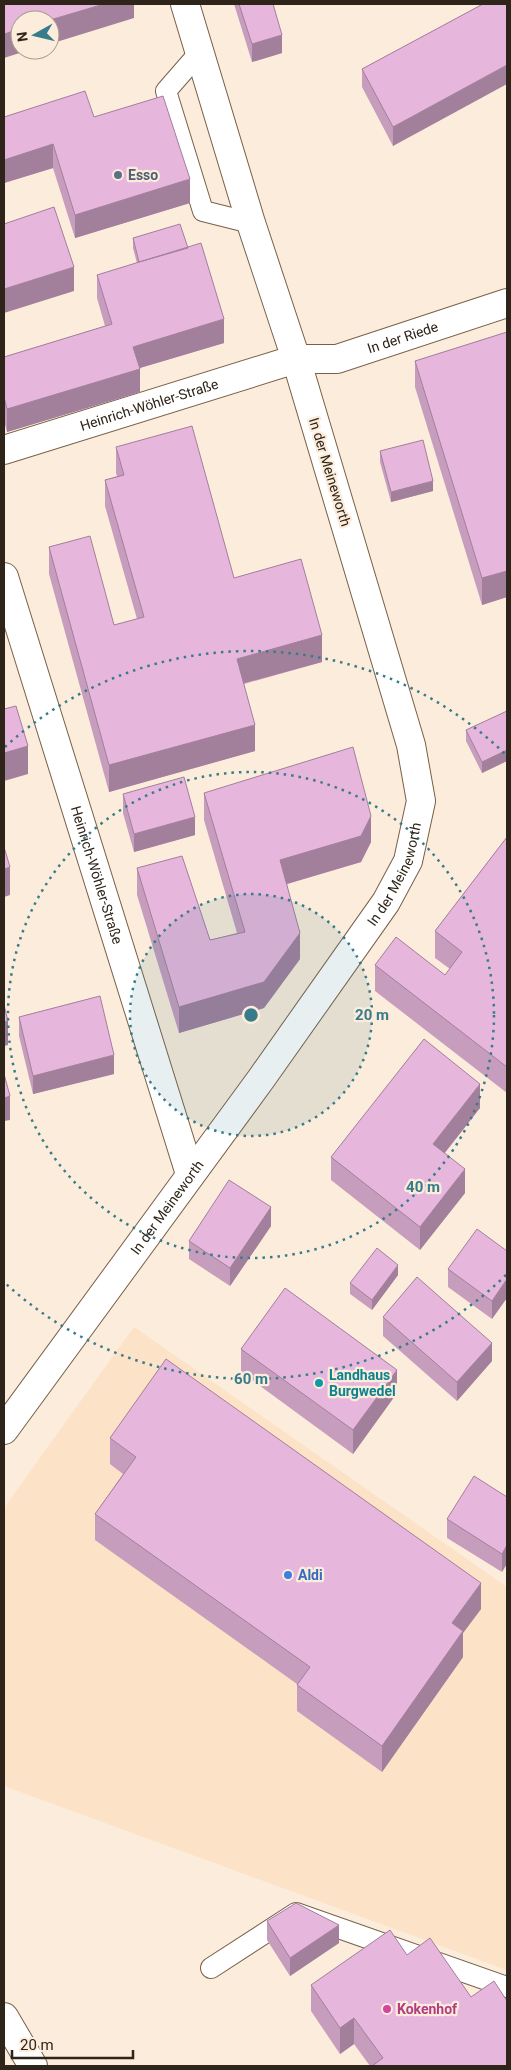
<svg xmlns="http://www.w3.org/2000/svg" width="511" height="2070" font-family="Roboto,sans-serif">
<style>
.built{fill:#fce2c7}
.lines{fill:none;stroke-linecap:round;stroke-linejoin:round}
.lane-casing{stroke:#786048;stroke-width:22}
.street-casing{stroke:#786048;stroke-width:30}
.secondary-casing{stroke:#786048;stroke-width:30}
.lane{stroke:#fff;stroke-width:20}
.street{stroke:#fff;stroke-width:28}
.secondary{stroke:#fff;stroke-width:28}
.wall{fill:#c79dbe}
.shaded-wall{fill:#a27f9b}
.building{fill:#e7b6dd;stroke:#a27f9b}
.ring{fill:none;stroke:#377c8a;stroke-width:2.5;stroke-dasharray:2.5 5}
.service-dot{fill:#5c6f8a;stroke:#fcecdb;stroke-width:2}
.culture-dot{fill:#0f9aa8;stroke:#fcecdb;stroke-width:2}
.shop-dot{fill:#3f7fe0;stroke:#fcecdb;stroke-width:2}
.hotel-dot{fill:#d1479c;stroke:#fcecdb;stroke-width:2}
.labels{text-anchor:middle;stroke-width:4.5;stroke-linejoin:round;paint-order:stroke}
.service-label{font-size:14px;font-weight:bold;fill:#4e5e75;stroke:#fcecdb;text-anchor:start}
.street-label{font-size:14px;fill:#2e2419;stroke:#fcecdb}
.culture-label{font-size:14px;font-weight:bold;fill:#0d838f;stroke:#fcecdb;text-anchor:start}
.shop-label{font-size:14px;font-weight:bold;fill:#366cbe;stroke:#fcecdb;text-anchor:start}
.hotel-label{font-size:14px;font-weight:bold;fill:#b23c85;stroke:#fcecdb;text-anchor:start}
.centre{fill:#377c8a;stroke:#fcecdb;stroke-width:2.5}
.ring-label{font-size:15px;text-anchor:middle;font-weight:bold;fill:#377c8a;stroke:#fcecdb;stroke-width:4.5;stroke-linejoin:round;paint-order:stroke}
</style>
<rect width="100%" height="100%" fill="#fcecdb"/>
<path class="built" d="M 134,1327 L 507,1587 L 507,1970 L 4,1786 L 4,1508 Z"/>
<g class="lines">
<defs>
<path id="lane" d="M 200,52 L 166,91 L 203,211 L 251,223
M 211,1968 L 296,1913 L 507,1987"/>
<g id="street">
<path id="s1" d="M 4,450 L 296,359 L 337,359 L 507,303"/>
<path id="s2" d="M 4,577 L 190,1174"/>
</g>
<g id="secondary">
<path id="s3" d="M 4,1430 L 261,1079 L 386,902 L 408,861 L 421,801 L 411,745 L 296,359 L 251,223 L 185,4"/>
<path d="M 4,2017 L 33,2066"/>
</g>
</defs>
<use href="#lane" class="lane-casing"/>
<use href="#street" class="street-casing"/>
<use href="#secondary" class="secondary-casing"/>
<use href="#lane" class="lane"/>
<use href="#street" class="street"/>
<use href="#secondary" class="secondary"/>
</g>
<path class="wall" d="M 234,4 L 273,4 L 282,53 L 252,62 Z
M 483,4 L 393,146 L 362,87 L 362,69 Z
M 4,117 L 94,117 L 190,203 L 75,238 L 53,168 L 4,183 Z
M 133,238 L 188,248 L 224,343 L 140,368 L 140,392 L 7,432 L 4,421 L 4,357 L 105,326 L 97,298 L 97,275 L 137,263 L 133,248 Z
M 507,332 L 507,597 L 482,605 L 415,387 L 415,361 Z
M 116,447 L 234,578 L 322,662 L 244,684 L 255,751 L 109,792 L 49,574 L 49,547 L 114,625 L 137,619 L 105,506 L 105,480 L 117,476 L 116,473 Z
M 380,451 L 433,491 L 391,502 L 380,462 Z
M 507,711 L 507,761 L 482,773 L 466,741 L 466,730 Z
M 204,793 L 371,842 L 361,862 L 287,884 L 300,959 L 264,1008 L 179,1033 L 137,895 L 137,868 L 210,940 L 237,933 L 204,820 Z
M 123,794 L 195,835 L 134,852 L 123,813 Z
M 507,837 L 507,1093 L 375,991 L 375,965 L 445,975 L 450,969 L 435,958 L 435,931 Z
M 19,1017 L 114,1074 L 33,1094 L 19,1036 Z
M 480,1108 L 444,1153 L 465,1193 L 420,1250 L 331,1180 L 331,1157 Z
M 271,1226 L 230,1286 L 189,1259 L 189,1241 Z
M 507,1251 L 492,1319 L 448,1287 L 448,1269 Z
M 398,1275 L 372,1310 L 350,1294 L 350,1283 Z
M 383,1317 L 492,1361 L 457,1401 L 383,1336 Z
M 241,1349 L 397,1393 L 353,1454 L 241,1372 Z
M 110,1438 L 481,1609 L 463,1633 L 463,1657 L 382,1772 L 297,1711 L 297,1684 L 95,1540 L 95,1514 L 123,1474 L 110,1464 Z
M 507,1497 L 502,1572 L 447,1538 L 447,1519 Z
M 267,1921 L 339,1943 L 290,1976 L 267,1940 Z
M 407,1955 L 471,1997 L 507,2066 L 370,2066 L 354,2044 L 340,2054 L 311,2011 L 311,1985 Z"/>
<path class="shaded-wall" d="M 104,4 L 134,4 L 134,18 L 50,44 L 50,20 Z
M 20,29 L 20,50 L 29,50 L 4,58 L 4,34 Z
M 282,35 L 282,53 L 252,62 L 252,44 Z
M 507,65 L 507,84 L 393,146 L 393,127 Z
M 53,144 L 53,168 L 4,183 L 4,160 Z
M 190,179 L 190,203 L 75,238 L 75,215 Z
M 74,267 L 74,291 L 4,313 L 4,289 Z
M 224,319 L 224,343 L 133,370 L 133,347 Z
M 140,369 L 140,392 L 7,432 L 7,409 Z
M 433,481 L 433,491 L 391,502 L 391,492 Z
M 507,571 L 507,597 L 482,605 L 482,578 Z
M 322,635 L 322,662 L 237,685 L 237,659 Z
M 255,725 L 255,751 L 109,792 L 109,765 Z
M 28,746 L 28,774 L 4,781 L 4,753 Z
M 507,750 L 507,761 L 482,773 L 482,762 Z
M 371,816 L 371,842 L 361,862 L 280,886 L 280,860 Z
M 195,817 L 195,835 L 134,852 L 134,834 Z
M 10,867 L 10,895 L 4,897 L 4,869 Z
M 300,933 L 300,959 L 264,1008 L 179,1033 L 179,1007 Z
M 8,1021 L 8,1045 L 4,1046 L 4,1022 Z
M 114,1055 L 114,1074 L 33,1094 L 33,1076 Z
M 480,1084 L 480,1108 L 433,1168 L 433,1144 Z
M 10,1096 L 10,1120 L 4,1121 L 4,1098 Z
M 465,1169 L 465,1193 L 420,1250 L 420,1227 Z
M 271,1207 L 271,1226 L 230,1286 L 230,1268 Z
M 398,1265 L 398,1275 L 372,1310 L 372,1300 Z
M 507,1279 L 507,1298 L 492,1319 L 492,1301 Z
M 492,1343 L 492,1361 L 457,1401 L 457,1382 Z
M 397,1370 L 397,1393 L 353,1454 L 353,1430 Z
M 507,1545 L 507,1564 L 502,1572 L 502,1554 Z
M 481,1583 L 481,1609 L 463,1633 L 463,1657 L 382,1772 L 382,1746 L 452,1623 Z
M 339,1925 L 339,1943 L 290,1976 L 290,1958 Z
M 354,2018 L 354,2044 L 340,2054 L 340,2028 Z"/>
<path class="building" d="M 4,4 L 104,4 L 50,20 L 20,20 L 20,29 L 4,34 Z
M 239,4 L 273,4 L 282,35 L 252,44 Z
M 483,4 L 507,4 L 507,65 L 393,127 L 362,69 Z
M 85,91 L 94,117 L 163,96 L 190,179 L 75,215 L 53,144 L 4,160 L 4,117 Z
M 54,207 L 74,267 L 4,289 L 4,224 Z
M 180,224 L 188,248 L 139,262 L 133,238 Z
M 201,243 L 224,319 L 133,347 L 140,369 L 7,409 L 4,397 L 4,357 L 112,324 L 97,275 Z
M 507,332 L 507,571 L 482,578 L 415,361 Z
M 192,426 L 234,578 L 301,559 L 322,635 L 237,659 L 255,725 L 109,765 L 49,547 L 90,536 L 114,625 L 144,617 L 105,480 L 124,475 L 116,447 Z
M 423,440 L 433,481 L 391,492 L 380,451 Z
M 16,706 L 28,746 L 4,753 L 4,709 Z
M 507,711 L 507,750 L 482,762 L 466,730 Z
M 353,747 L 371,816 L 361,836 L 280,860 L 300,933 L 264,982 L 179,1007 L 137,868 L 182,856 L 210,940 L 245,932 L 204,793 Z
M 184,777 L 195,817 L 134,834 L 123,794 Z
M 507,837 L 507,1067 L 375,965 L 396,937 L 445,975 L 462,952 L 435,931 Z
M 4,847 L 10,867 L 4,869 Z
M 100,996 L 114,1055 L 33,1076 L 19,1017 Z
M 4,1005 L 8,1021 L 4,1022 Z
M 424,1039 L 480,1084 L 433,1144 L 465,1169 L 420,1227 L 331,1157 Z
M 4,1074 L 10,1096 L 4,1098 Z
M 229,1180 L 271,1207 L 230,1268 L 189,1241 Z
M 477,1229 L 507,1251 L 507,1279 L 492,1301 L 448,1269 Z
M 377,1248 L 398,1265 L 372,1300 L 350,1283 Z
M 417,1277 L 492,1343 L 457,1382 L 383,1317 Z
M 285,1288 L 397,1370 L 353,1430 L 241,1349 Z
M 166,1359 L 481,1583 L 452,1623 L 463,1631 L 382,1746 L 297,1685 L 310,1667 L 95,1514 L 136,1457 L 110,1438 Z
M 474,1476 L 507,1497 L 507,1545 L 502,1554 L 447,1519 Z
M 296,1903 L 339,1925 L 290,1958 L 267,1921 Z
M 390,1930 L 407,1955 L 430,1938 L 471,1997 L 494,1981 L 507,2001 L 507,2066 L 372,2066 L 383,2058 L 354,2018 L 340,2028 L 311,1985 Z"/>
<circle cx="251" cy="1015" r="121" fill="#377c8a" fill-opacity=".12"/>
<g class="ring">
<circle cx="251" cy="1015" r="121"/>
<circle cx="251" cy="1015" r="243"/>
<path d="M506 1275A364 364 0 0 1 5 1283M5 747A364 364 0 0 1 506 755"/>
</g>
<circle class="service-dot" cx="118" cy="175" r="5"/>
<circle class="culture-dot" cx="319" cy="1383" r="5"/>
<circle class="shop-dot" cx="288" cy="1575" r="5"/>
<circle class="hotel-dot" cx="387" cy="2009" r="5"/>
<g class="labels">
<g class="service-label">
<text x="128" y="180">Esso</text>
</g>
<g class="street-label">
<text dy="5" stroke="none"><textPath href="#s1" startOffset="416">In der Riede</textPath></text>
<text dy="5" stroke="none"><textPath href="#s1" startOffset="152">Heinrich-Wöhler-Straße</textPath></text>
<text transform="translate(330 472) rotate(73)" y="5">In der Meineworth</text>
<text dy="5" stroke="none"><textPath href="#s3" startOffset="681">In der Meineworth</textPath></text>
<text dy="5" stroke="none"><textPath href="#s2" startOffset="312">Heinrich-Wöhler-Straße</textPath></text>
<text dy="5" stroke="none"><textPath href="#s3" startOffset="276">In der Meineworth</textPath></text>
</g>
<g class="culture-label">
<text x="329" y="1380">Landhaus<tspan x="329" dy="16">Burgwedel</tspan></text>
</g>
<g class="shop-label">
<text x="298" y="1580">Aldi</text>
</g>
<g class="hotel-label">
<text x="397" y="2014">Kokenhof</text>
</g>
</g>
<circle cx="251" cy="1015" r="8" class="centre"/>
<g class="ring-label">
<text x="372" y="1020">20 m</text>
<text x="423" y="1192">40 m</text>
<text x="251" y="1384">60 m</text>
</g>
<rect width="511" height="2070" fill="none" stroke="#2e2419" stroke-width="10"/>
<g transform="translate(35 35) rotate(262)"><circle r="24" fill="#fcecdb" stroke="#aa9c8d"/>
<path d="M0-4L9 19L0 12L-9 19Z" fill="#377c8a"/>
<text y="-8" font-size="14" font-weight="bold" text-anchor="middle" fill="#2e2419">N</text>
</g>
<path d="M12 2050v8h121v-8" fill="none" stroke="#2e2419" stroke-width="2.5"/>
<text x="20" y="2050" font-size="15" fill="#2e2419" stroke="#fcecdb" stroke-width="4" paint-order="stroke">20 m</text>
</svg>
